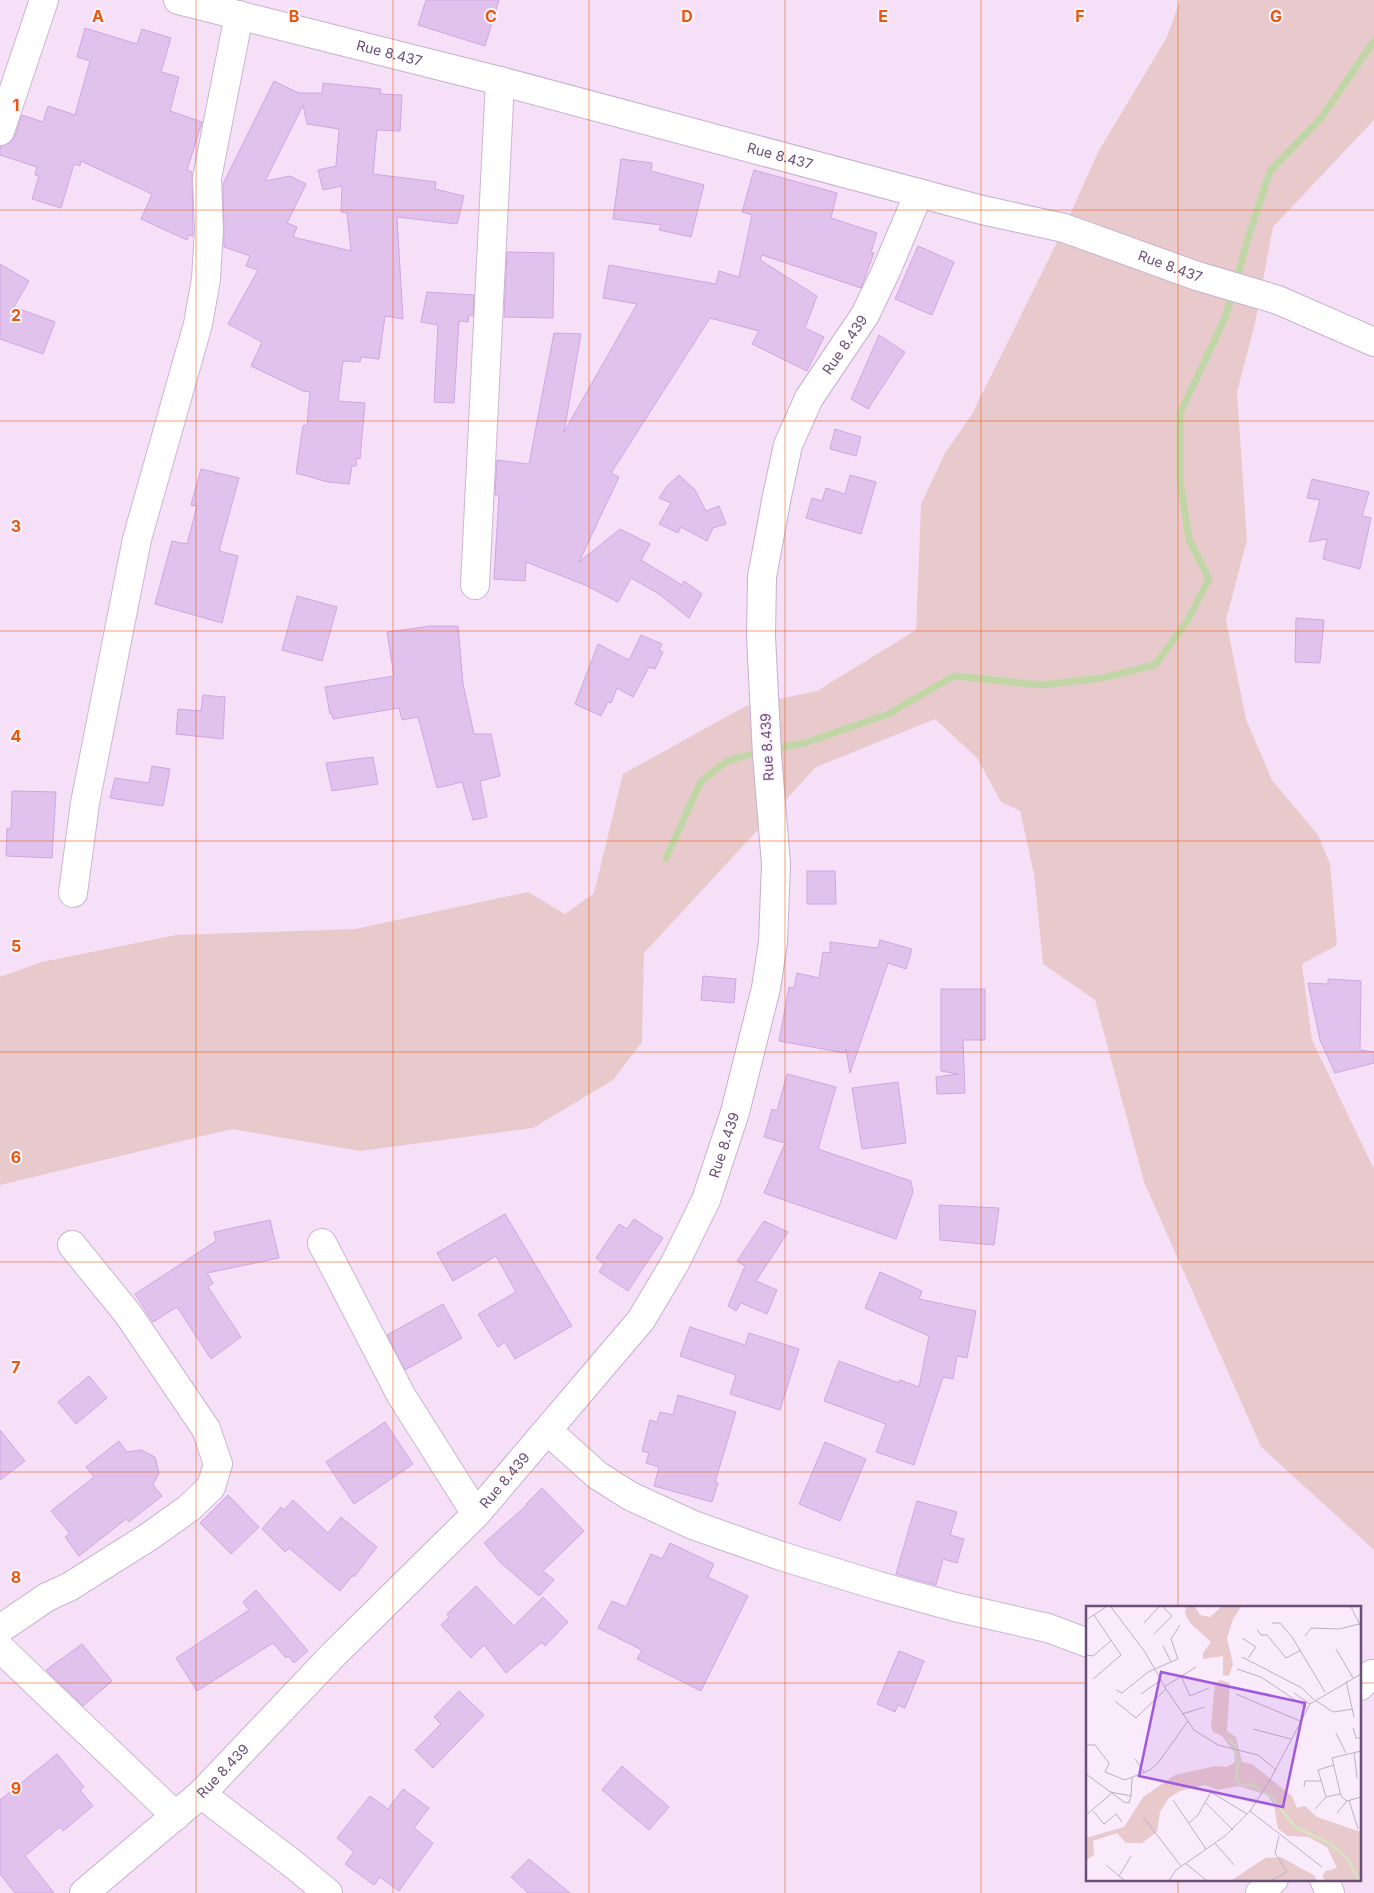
<svg xmlns="http://www.w3.org/2000/svg" width="1374" height="1893" font-family="Inter,sans-serif">
<style>
.residential{fill:#f5e0f8;fill-rule:evenodd}
.green{fill:#e9cacc}
.lines{fill:none;stroke-linecap:round;stroke-linejoin:round}
.stream{stroke:#c0d6a7;stroke-width:7}
.building{fill:#e1c2ed;stroke:#cfa6e1;fill-rule:evenodd}
.street-casing{stroke:#cbb6d2;stroke-width:30}
.secondary-casing{stroke:#c8afd0;stroke-width:30}
.street{stroke:#fff;stroke-width:28}
.secondary{stroke:#fff;stroke-width:28}
.grid{fill:none;stroke:#e8590c;stroke-width:1;stroke-opacity:0.55}
.labels{text-anchor:middle;stroke-width:4;stroke-linejoin:round;paint-order:stroke}
.street-label{font-size:14px;fill:#694f76;stroke:#fdf2fe}
.inset-river{fill:none;stroke:#d4e5c0;stroke-width:2.5}
.inset-road{fill:none;stroke:#c0adc6;stroke-width:1}
.view{fill:#a059dd;fill-opacity:0.15;stroke:#a059dd;stroke-width:2.5}
.inset-edge{fill:none;stroke:#694f76;stroke-width:2.5}
.grid-label{font-size:16px;text-anchor:middle;font-weight:bold;fill:#e8590c;stroke:#fdf2fe;stroke-width:4;stroke-linejoin:round;paint-order:stroke}
</style>
<rect width="100%" height="100%" fill="#faebfc"/>
<path class="residential" d="M 0,0 L 1180,0 L 1167,37 L 1098,152 L 1064,228 L 972,414 L 945,453 L 921,504 L 916,630 L 935,718 L 977,758 L 1001,802 L 1020,811 L 1034,874 L 1043,964 L 1095,1000 L 1144,1182 L 1261,1447 L 1374,1550 L 1374,1893 L 0,1893 ZM 1088,1607 L 1360,1607 L 1360,1879 L 1088,1879 Z
M 1374,120 L 1374,1169 L 1312,1040 L 1302,964 L 1318,835 L 1272,780 L 1246,719 L 1226,620 L 1247,540 L 1237,392 L 1255,324 L 1273,227 Z"/>
<path class="green" d="M 1180,0 L 1374,0 L 1374,120 L 1273,227 L 1255,324 L 1237,392 L 1247,540 L 1226,620 L 1246,719 L 1272,780 L 1318,835 L 1330,864 L 1337,945 L 1302,964 L 1312,1040 L 1374,1169 L 1374,1550 L 1261,1447 L 1144,1182 L 1095,1000 L 1043,964 L 1034,874 L 1020,811 L 1001,802 L 977,758 L 935,719 L 816,767 L 644,953 L 642,1042 L 613,1080 L 533,1128 L 360,1151 L 232,1129 L 0,1185 L 0,977 L 42,962 L 176,935 L 355,929 L 528,892 L 565,914 L 594,893 L 623,774 L 746,706 L 817,691 L 916,630 L 921,504 L 945,453 L 972,414 L 1064,228 L 1098,152 L 1167,37 Z"/>
<g class="lines">
<path class="stream" d="M 1236,282 L 1248,238 L 1270,171 L 1321,118 L 1374,41
M 771,749 L 805,743 L 888,714 L 954,676 L 1041,685 L 1103,678 L 1155,665 L 1186,623 L 1209,579 L 1189,539 L 1180,480 L 1180,413 L 1225,318 L 1233,292
M 666,858 L 701,781 L 727,761 L 761,751"/>
</g>
<path class="building" d="M 426,0 L 499,0 L 485,46 L 418,25 Z
M 85,28 L 137,44 L 142,29 L 171,38 L 161,72 L 179,77 L 170,111 L 202,122 L 187,170 L 192,172 L 193,230 L 193,236 L 189,235 L 187,240 L 141,219 L 152,194 L 81,161 L 80,166 L 74,164 L 61,208 L 32,199 L 39,176 L 35,175 L 37,167 L 0,155 L 0,146 L 11,142 L 15,136 L 22,115 L 43,122 L 48,106 L 75,115 L 90,61 L 77,57 Z
M 274,81 L 301,94 L 300,93 L 322,93 L 323,83 L 381,89 L 380,94 L 402,95 L 400,131 L 377,130 L 373,174 L 436,182 L 435,189 L 464,196 L 457,224 L 397,217 L 403,319 L 385,316 L 379,359 L 361,357 L 360,362 L 343,361 L 338,401 L 365,403 L 360,459 L 357,458 L 356,466 L 352,466 L 349,484 L 328,482 L 296,473 L 303,426 L 307,425 L 310,392 L 303,391 L 251,366 L 262,342 L 228,324 L 258,270 L 246,266 L 250,256 L 224,247 L 223,184 ZM 303,105 L 307,124 L 339,129 L 336,166 L 318,170 L 323,190 L 342,186 L 341,212 L 347,213 L 351,251 L 293,237 L 297,227 L 287,223 L 306,184 L 290,176 L 265,181 Z
M 621,159 L 652,163 L 651,171 L 704,185 L 691,237 L 659,230 L 661,225 L 613,219 Z
M 754,170 L 837,193 L 831,218 L 877,233 L 871,252 L 874,253 L 861,288 L 762,255 L 760,260 L 817,296 L 805,328 L 824,337 L 807,371 L 752,344 L 759,331 L 710,318 L 611,473 L 619,477 L 579,562 L 620,529 L 650,544 L 641,560 L 682,585 L 684,581 L 702,594 L 689,618 L 659,594 L 631,578 L 618,602 L 585,585 L 526,562 L 525,581 L 494,579 L 499,495 L 495,495 L 497,460 L 529,464 L 554,333 L 581,334 L 564,432 L 637,304 L 603,298 L 609,265 L 716,284 L 719,271 L 739,277 L 752,215 L 742,212 Z
M 918,246 L 954,262 L 932,315 L 895,299 Z
M 507,252 L 554,253 L 553,318 L 504,317 Z
M 0,264 L 29,281 L 14,307 L 55,322 L 43,354 L 0,339 Z
M 427,292 L 474,295 L 473,316 L 469,315 L 468,322 L 459,321 L 454,403 L 434,402 L 438,325 L 421,322 Z
M 879,335 L 905,352 L 868,409 L 851,399 Z
M 835,429 L 861,437 L 856,456 L 830,449 Z
M 201,469 L 239,478 L 219,551 L 238,556 L 222,623 L 155,604 L 172,541 L 187,544 L 197,506 L 191,505 Z
M 679,475 L 695,490 L 706,511 L 719,506 L 726,524 L 713,528 L 707,541 L 681,527 L 678,533 L 659,524 L 671,503 L 659,498 L 666,487 Z
M 850,475 L 876,482 L 861,534 L 806,518 L 812,498 L 822,501 L 826,488 L 845,494 Z
M 1312,479 L 1369,492 L 1362,516 L 1371,518 L 1360,569 L 1323,559 L 1327,539 L 1309,542 L 1320,500 L 1307,498 Z
M 297,596 L 337,607 L 322,661 L 282,650 Z
M 1296,618 L 1324,620 L 1320,663 L 1295,662 Z
M 431,626 L 458,626 L 463,684 L 474,734 L 491,734 L 500,776 L 480,781 L 487,817 L 473,820 L 462,782 L 437,788 L 418,717 L 402,720 L 399,708 L 333,719 L 332,714 L 330,714 L 325,687 L 394,676 L 387,632 Z
M 641,635 L 662,644 L 659,650 L 663,652 L 655,669 L 649,667 L 633,697 L 617,688 L 611,703 L 608,702 L 601,716 L 575,704 L 598,644 L 629,660 Z
M 203,695 L 225,697 L 223,739 L 176,734 L 178,709 L 201,711 Z
M 373,757 L 378,784 L 332,791 L 326,763 Z
M 152,766 L 170,769 L 163,806 L 110,798 L 115,778 L 149,783 Z
M 12,791 L 56,792 L 52,858 L 6,856 L 7,828 L 11,829 Z
M 807,871 L 835,871 L 836,904 L 807,904 Z
M 880,940 L 912,949 L 906,969 L 888,963 L 850,1073 L 846,1049 L 845,1053 L 779,1041 L 789,987 L 794,988 L 797,973 L 819,978 L 823,952 L 830,953 L 830,942 L 878,948 Z
M 703,976 L 736,979 L 734,1003 L 701,1000 Z
M 1328,979 L 1361,981 L 1360,1050 L 1374,1052 L 1374,1063 L 1335,1073 L 1320,1040 L 1308,983 L 1328,984 Z
M 941,989 L 985,989 L 985,1040 L 963,1040 L 965,1093 L 937,1094 L 936,1077 L 958,1074 L 941,1071 Z
M 787,1074 L 836,1087 L 818,1149 L 911,1181 L 913,1192 L 896,1239 L 764,1193 L 785,1143 L 764,1137 L 772,1109 L 777,1111 Z
M 898,1082 L 906,1143 L 862,1149 L 852,1088 Z
M 939,1205 L 999,1208 L 994,1245 L 940,1240 Z
M 505,1214 L 572,1326 L 515,1359 L 505,1342 L 498,1347 L 478,1314 L 516,1292 L 496,1256 L 453,1281 L 437,1253 Z
M 634,1219 L 663,1238 L 628,1291 L 599,1272 L 604,1264 L 596,1258 L 619,1224 L 627,1229 Z
M 270,1220 L 279,1258 L 207,1273 L 213,1283 L 208,1287 L 241,1337 L 211,1359 L 177,1307 L 153,1322 L 135,1294 L 216,1241 L 214,1232 Z
M 764,1221 L 788,1232 L 756,1281 L 777,1290 L 767,1314 L 741,1303 L 736,1311 L 728,1306 L 745,1266 L 737,1261 Z
M 880,1272 L 922,1291 L 919,1299 L 976,1311 L 967,1358 L 957,1356 L 953,1379 L 943,1377 L 914,1465 L 876,1452 L 886,1424 L 824,1401 L 839,1361 L 899,1383 L 900,1380 L 919,1387 L 929,1336 L 865,1308 Z
M 443,1304 L 462,1338 L 405,1370 L 387,1335 Z
M 690,1327 L 745,1345 L 749,1333 L 799,1349 L 780,1410 L 730,1394 L 736,1375 L 680,1356 Z
M 89,1376 L 107,1398 L 76,1424 L 58,1402 Z
M 678,1395 L 736,1412 L 715,1482 L 718,1483 L 712,1502 L 654,1486 L 659,1467 L 646,1463 L 649,1453 L 642,1451 L 650,1420 L 657,1422 L 660,1412 L 673,1415 Z
M 385,1422 L 413,1464 L 354,1504 L 326,1462 Z
M 0,1430 L 25,1461 L 0,1480 Z
M 119,1441 L 127,1452 L 141,1450 L 155,1457 L 159,1473 L 153,1485 L 162,1496 L 129,1522 L 126,1519 L 79,1556 L 65,1537 L 70,1534 L 51,1511 L 94,1477 L 86,1467 Z
M 825,1442 L 866,1459 L 840,1521 L 799,1504 Z
M 542,1488 L 584,1531 L 543,1571 L 554,1580 L 539,1596 L 501,1563 L 484,1543 L 527,1505 L 526,1504 Z
M 228,1495 L 259,1527 L 231,1554 L 200,1523 Z
M 293,1500 L 328,1533 L 341,1517 L 377,1547 L 354,1577 L 353,1575 L 340,1591 L 289,1548 L 285,1552 L 262,1529 L 281,1507 L 284,1510 Z
M 917,1501 L 957,1512 L 950,1535 L 964,1539 L 957,1563 L 943,1559 L 936,1585 L 896,1574 Z
M 670,1543 L 714,1564 L 708,1577 L 748,1596 L 701,1691 L 637,1659 L 642,1650 L 598,1628 L 612,1601 L 626,1607 L 651,1554 L 662,1559 Z
M 476,1586 L 514,1626 L 543,1597 L 568,1622 L 545,1646 L 542,1642 L 506,1673 L 484,1645 L 471,1658 L 441,1625 L 449,1617 L 447,1614 Z
M 256,1590 L 308,1651 L 294,1663 L 288,1656 L 286,1658 L 273,1643 L 197,1691 L 176,1658 L 249,1610 L 243,1602 Z
M 82,1644 L 112,1681 L 83,1706 L 46,1670 Z
M 899,1651 L 924,1661 L 905,1708 L 898,1705 L 895,1712 L 877,1704 Z
M 459,1691 L 484,1715 L 433,1768 L 415,1750 L 441,1724 L 434,1717 Z
M 57,1754 L 84,1787 L 80,1790 L 93,1806 L 63,1831 L 60,1827 L 25,1856 L 54,1893 L 15,1893 L 0,1874 L 0,1800 Z
M 622,1766 L 669,1807 L 649,1830 L 602,1790 Z
M 403,1789 L 429,1808 L 414,1828 L 433,1843 L 399,1891 L 380,1877 L 374,1885 L 345,1864 L 354,1852 L 337,1838 L 370,1796 L 388,1809 Z
M 529,1859 L 570,1893 L 528,1893 L 511,1877 Z"/>
<g class="lines">
<defs>
<path id="street" d="M 0,131 L 44,0
M 475,585 L 500,81
M 73,893 L 85,803 L 137,539 L 198,324 L 206,279 L 209,230 L 207,178 L 239,15
M 322,1243 L 401,1395 L 476,1514
M 548,1431 L 597,1475 L 630,1496 L 693,1525 L 781,1556 L 879,1586 L 955,1607 L 1048,1628 L 1088,1643
M 0,1629 L 47,1597 L 69,1587 L 150,1536 L 189,1508 L 211,1487 L 218,1464 L 206,1429 L 128,1314 L 72,1245
M 0,1648 L 176,1816
M 1360,1686 L 1372,1674
M 201,1794 L 293,1864 L 328,1893
M 1324,1879 L 1330,1893
M 1260,1893 L 1274,1879"/>
<g id="secondary">
<path id="s1" d="M 178,0 L 500,81 L 982,210 L 1064,228 L 1197,276 L 1278,300 L 1374,342"/>
<path id="s2" d="M 84,1893 L 201,1794 L 334,1654 L 476,1514 L 641,1320 L 675,1263 L 706,1200 L 735,1112 L 766,988 L 773,942 L 776,864 L 767,755 L 761,636 L 762,577 L 777,496 L 788,445 L 809,398 L 865,315 L 886,271 L 919,193"/>
</g>
</defs>
<use href="#street" class="street-casing"/>
<use href="#secondary" class="secondary-casing"/>
<use href="#street" class="street"/>
<use href="#secondary" class="secondary"/>
</g>
<path class="grid" d="M 196,0 L 196,1893M 393,0 L 393,1893M 589,0 L 589,1893M 785,0 L 785,1893M 981,0 L 981,1893M 1178,0 L 1178,1607M 0,210 L 1374,210M 0,421 L 1374,421M 0,631 L 1374,631M 0,841 L 1374,841M 0,1052 L 1374,1052M 0,1262 L 1374,1262M 0,1472 L 1374,1472M 0,1683 L 1088,1683M 1360,1683 L 1374,1683M 1178,1879 L 1178,1893"/>
<g class="labels">
<g class="street-label">
<text dy="5" stroke="none"><textPath href="#s1" startOffset="218">Rue 8.437</textPath></text>
<text dy="5" stroke="none"><textPath href="#s1" startOffset="622">Rue 8.437</textPath></text>
<text dy="5" stroke="none"><textPath href="#s1" startOffset="1028">Rue 8.437</textPath></text>
<text dy="5" stroke="none"><textPath href="#s2" startOffset="1820">Rue 8.439</textPath></text>
<text transform="translate(767 747) rotate(-93)" y="5">Rue 8.439</text>
<text dy="5" stroke="none"><textPath href="#s2" startOffset="995">Rue 8.439</textPath></text>
<text dy="5" stroke="none"><textPath href="#s2" startOffset="590">Rue 8.439</textPath></text>
<text dy="5" stroke="none"><textPath href="#s2" startOffset="185">Rue 8.439</textPath></text>
</g>
</g>
<g transform="translate(1086 1606)">
<rect width="275" height="275" fill="#faebfc"/>
<path d="M 100,1 L 109,1 L 114,9 L 124,11 L 135,1 L 155,1 L 147,13 L 141,32 L 147,58 L 143,70 L 137,69 L 137,50 L 117,53 L 117,47 L 125,36 L 104,17 L 99,7 ZM 135,74 L 144,77 L 141,125 L 150,131 L 156,156 L 166,158 L 206,190 L 211,202 L 219,200 L 231,211 L 275,226 L 275,274 L 239,274 L 236,270 L 240,265 L 251,262 L 241,241 L 222,231 L 202,230 L 192,223 L 188,199 L 181,189 L 152,180 L 132,184 L 119,179 L 94,185 L 82,193 L 74,206 L 71,226 L 56,237 L 40,237 L 31,227 L 7,235 L 8,249 L 0,254 L 0,232 L 38,221 L 57,191 L 89,169 L 129,160 L 141,161 L 149,156 L 148,146 L 136,130 L 127,126 L 125,119 L 129,77 ZM 195,251 L 229,270 L 230,274 L 146,274 L 179,252 Z" fill="#e9cacc"/>
<path class="inset-river" d="M 143,133 L 149,140 L 152,158 L 150,173 L 155,179 L 168,179 L 174,184M 177,186 L 185,190 L 209,221 L 243,237 L 261,252 L 273,274"/>
<path class="inset-road" d="M 25,1 L 59,46 L 80,83 L 108,124 L 132,139 L 172,149 L 189,163M 265,1 L 275,21M 0,14 L 20,1M 58,17 L 73,1M 186,17 L 194,17 L 206,31 L 239,86M 171,23 L 175,29 L 181,29 L 200,52 L 215,44M 68,28 L 86,10 L 77,1M 219,30 L 225,22 L 253,23 L 273,18M 156,32 L 170,41 L 162,52M 85,33 L 94,19M 77,40 L 85,56M 250,43 L 267,72M 0,49 L 7,50 L 26,34M 156,51 L 216,82 L 228,94M 151,63 L 175,71 L 221,102M 95,70 L 104,90 L 123,82M 7,73 L 35,49 L 8,9M 260,75 L 268,111M 78,81 L 110,61M 30,84 L 36,87 L 62,66 L 92,53 L 85,33M 208,87 L 224,98M 55,88 L 75,74M 150,88 L 214,115M 229,94 L 247,106 L 267,103M 29,95 L 50,112 L 80,83M 96,108 L 119,101M 267,122 L 270,132 L 275,132M 167,123 L 205,133M 250,127 L 260,147M 0,139 L 9,139 L 23,157 L 19,166 L 39,174 L 64,164 L 72,157 L 102,115M 275,145 L 246,152 L 255,190 L 261,195 L 275,191M 268,146 L 271,172M 49,153 L 58,166M 0,168 L 38,196 L 43,197 L 45,190M 218,181 L 219,175 L 235,175M 24,186 L 45,190 L 46,172M 240,191 L 232,164 L 248,159M 87,194 L 120,243M 263,194 L 272,223M 120,197 L 147,224M 229,203 L 240,191 L 254,188M 7,205 L 18,218 L 30,208 L 36,216M 164,205 L 236,261M 251,207 L 261,195M 0,209 L 25,188M 57,211 L 95,260M 103,217 L 112,209 L 125,186 L 161,208M 129,237 L 148,259M 99,257 L 120,274M 20,259 L 38,274M 33,270 L 45,250M 83,274 L 90,264 L 139,230 L 164,205 L 184,174 L 224,98 L 275,68M 186,274 L 201,266 L 189,247 L 193,230"/>
<path class="view" d="M 75,66 L 219,97 L 197,201 L 53,170 Z"/>
<rect width="275" height="275" class="inset-edge"/>
</g>
<g class="grid-label">
<text x="98" y="22">A</text>
<text x="294" y="22">B</text>
<text x="491" y="22">C</text>
<text x="687" y="22">D</text>
<text x="883" y="22">E</text>
<text x="1080" y="22">F</text>
<text x="1276" y="22">G</text>
<text x="16" y="111">1</text>
<text x="16" y="321">2</text>
<text x="16" y="532">3</text>
<text x="16" y="742">4</text>
<text x="16" y="952">5</text>
<text x="16" y="1163">6</text>
<text x="16" y="1373">7</text>
<text x="16" y="1583">8</text>
<text x="16" y="1794">9</text>
</g>
</svg>
